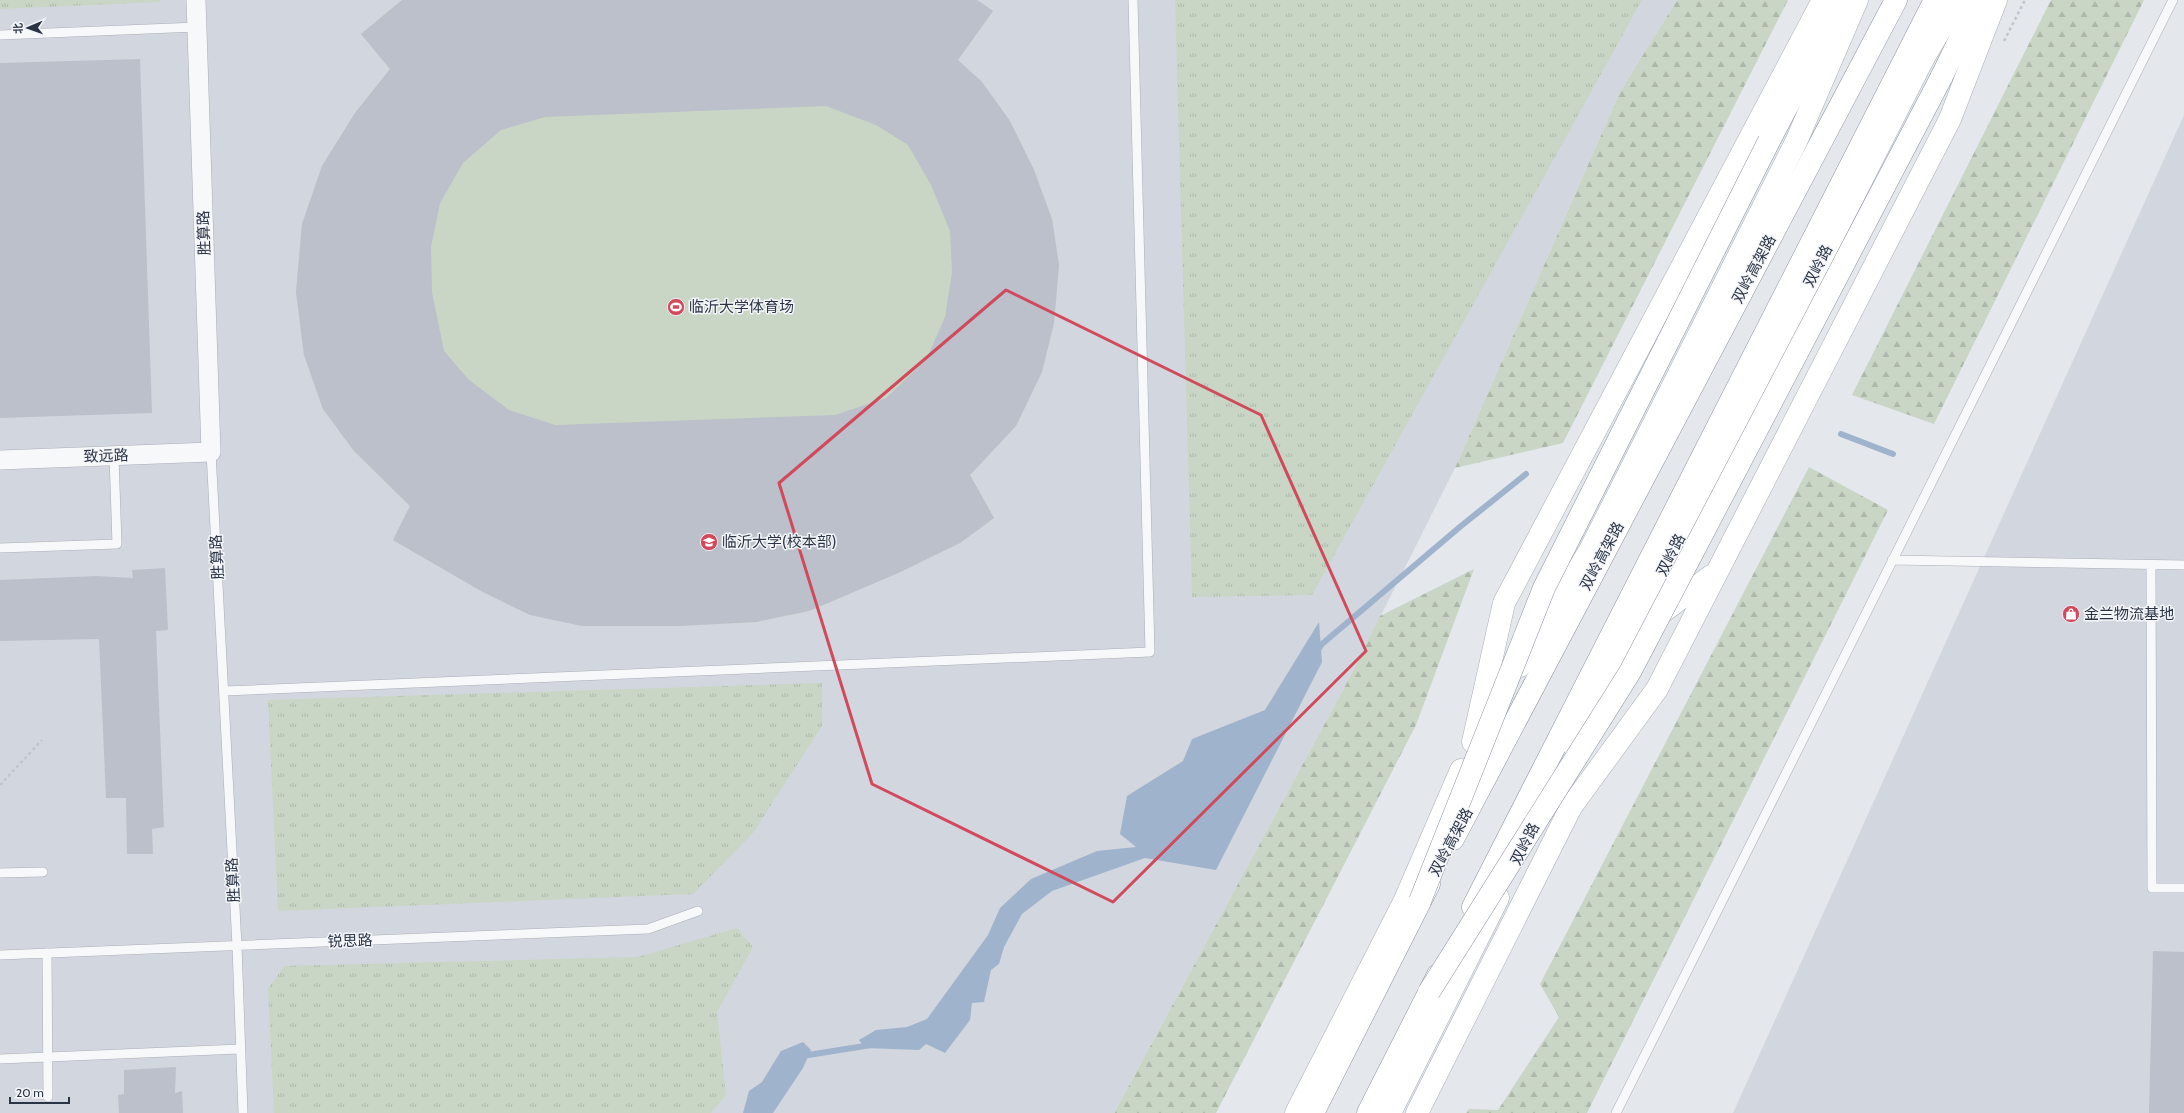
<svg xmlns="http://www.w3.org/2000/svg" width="2184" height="1113" font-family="Cabin,'Noto Sans SC',sans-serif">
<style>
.built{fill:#d2d6de}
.grass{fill:url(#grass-tufts)}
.forest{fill:url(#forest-firs)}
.pitch{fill:#c9d6c5}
.water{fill:#9fb4cc}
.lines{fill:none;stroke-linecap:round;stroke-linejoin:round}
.stream{stroke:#9fb4cc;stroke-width:6}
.building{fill:#bbc0ca;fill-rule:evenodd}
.lane-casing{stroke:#a9aeb7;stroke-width:10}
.street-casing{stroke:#a9aeb7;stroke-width:20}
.secondary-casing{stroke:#a9aeb7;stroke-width:23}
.highway-casing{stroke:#8b94a3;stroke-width:23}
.path{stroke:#c2c5cb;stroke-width:2.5;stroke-dasharray:3 3;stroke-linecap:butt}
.lane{stroke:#f7f8fa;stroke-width:9}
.street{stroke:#f7f8fa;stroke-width:19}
.secondary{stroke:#fff;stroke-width:22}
.highway{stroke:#fff;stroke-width:22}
.highway-bridge-casing{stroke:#8b94a3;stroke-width:23;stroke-linecap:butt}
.highway-bridge{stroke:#fff;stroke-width:22}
.marked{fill:none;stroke:#d1495b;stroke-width:3;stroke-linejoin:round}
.labels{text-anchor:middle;stroke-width:3;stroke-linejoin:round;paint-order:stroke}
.street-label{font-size:15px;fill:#2b3445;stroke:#f4f6f9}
.poi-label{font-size:15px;fill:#2b3445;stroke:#f4f6f9;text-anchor:start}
</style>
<defs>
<pattern id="grass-tufts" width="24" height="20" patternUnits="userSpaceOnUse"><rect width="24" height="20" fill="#c9d6c5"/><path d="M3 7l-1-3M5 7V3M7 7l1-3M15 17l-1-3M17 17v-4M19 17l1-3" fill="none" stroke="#adb8ab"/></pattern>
<pattern id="forest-firs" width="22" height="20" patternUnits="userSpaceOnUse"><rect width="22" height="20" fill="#c9d6c5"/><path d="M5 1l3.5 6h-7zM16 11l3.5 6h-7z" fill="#adb8ab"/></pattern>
</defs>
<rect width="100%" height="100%" fill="#e4e7ec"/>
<path class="built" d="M 0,0 L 1677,0 L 1620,92 L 1455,468 L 1351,675 L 1114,1113 L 0,1113 Z
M 2184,115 L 2184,1113 L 1733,1113 Z"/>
<path class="grass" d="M 0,0 L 160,0 L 160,2 L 0,9 Z
M 1175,0 L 1642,0 L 1312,595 L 1192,597 Z
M 822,683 L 822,726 L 753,833 L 693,894 L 278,911 L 268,700 Z
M 737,928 L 753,947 L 717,1012 L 726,1095 L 711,1113 L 274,1113 L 268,989 L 284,966 L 638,957 Z"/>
<path class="forest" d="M 1677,0 L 1788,0 L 1563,443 L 1455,468 L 1620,92 Z
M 2051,0 L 2144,0 L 1934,424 L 1852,395 Z
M 1809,467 L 1888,510 L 1587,1113 L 1466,1113 L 1469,1109 L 1498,1110 L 1559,1017 L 1540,984 Z
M 1474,569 L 1416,725 L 1216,1113 L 1114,1113 L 1351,675 L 1380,616 Z"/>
<path class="pitch" d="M 402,0 L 977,0 L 993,11 L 958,60 L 982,82 L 1010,121 L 1034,170 L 1052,219 L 1059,265 L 1054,323 L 1042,372 L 1016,426 L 970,475 L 994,518 L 960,543 L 896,574 L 809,611 L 756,622 L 678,626 L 530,615 L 481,591 L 393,540 L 410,506 L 354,451 L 323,409 L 304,355 L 296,292 L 302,224 L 322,166 L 355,113 L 390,69 L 361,34 Z"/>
<path class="water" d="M 1319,622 L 1322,662 L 1216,870 L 1145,858 L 1052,891 L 1022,914 L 1004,947 L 999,964 L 991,970 L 984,1002 L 972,1003 L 970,1020 L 945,1053 L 926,1044 L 919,1050 L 865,1048 L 859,1040 L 876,1030 L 907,1027 L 927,1019 L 988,935 L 1000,908 L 1031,879 L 1097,851 L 1136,847 L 1120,834 L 1127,796 L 1183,761 L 1192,739 L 1265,710 Z
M 803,1042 L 811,1050 L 803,1068 L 773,1113 L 743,1113 L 749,1091 L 762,1082 L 781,1051 Z"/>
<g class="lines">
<path class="stream" d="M 1841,434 L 1893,454
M 1317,651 L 1322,644 L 1461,526 L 1526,474
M 802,1056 L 871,1045"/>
</g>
<path class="building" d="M 402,0 L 977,0 L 993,11 L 958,60 L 982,82 L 1010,121 L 1034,170 L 1052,219 L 1059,265 L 1054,323 L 1042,372 L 1016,426 L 970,475 L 994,518 L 960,543 L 896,574 L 809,611 L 756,622 L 678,626 L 582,626 L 530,615 L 481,591 L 393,540 L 410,506 L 354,451 L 323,409 L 304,355 L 296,292 L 302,224 L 322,166 L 355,113 L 390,69 L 361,34 ZM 826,106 L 876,125 L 908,145 L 931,185 L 950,231 L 952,272 L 945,317 L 926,360 L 886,398 L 835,415 L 555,425 L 509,410 L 469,380 L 444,351 L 432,292 L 431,247 L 440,203 L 463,163 L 501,130 L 545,117 Z
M 140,59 L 152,413 L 0,418 L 0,63 Z
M 165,568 L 168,630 L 156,631 L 164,827 L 152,829 L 153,854 L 127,854 L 126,798 L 106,798 L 99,639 L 0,641 L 0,580 L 96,576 L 133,578 L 132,570 Z
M 2153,951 L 2184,952 L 2184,1113 L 2149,1113 Z
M 176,1067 L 175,1093 L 182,1091 L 183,1113 L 119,1113 L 118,1095 L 124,1094 L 124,1070 Z"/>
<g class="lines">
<defs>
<path id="lane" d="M 0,35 L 197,27
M 211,452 L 237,946 L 243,1113
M 0,548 L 117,544 L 114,456
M 1892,560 L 2184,565
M 2151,565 L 2152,888 L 2184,888
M 224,691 L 1150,652 L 1133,0
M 0,873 L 43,872
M 47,953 L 48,1097
M 0,955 L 648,929 L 698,911
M 0,1059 L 240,1049
M 1616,1113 L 2173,0"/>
<path id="street" d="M 0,460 L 211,452 L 196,0"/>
<path id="secondary" d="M 1657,616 L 1711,576
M 1520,666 L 1590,550 L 1796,142 L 1857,0
M 1473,742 L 1504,603 L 1823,0
M 1574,746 L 1923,59 L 1958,0
M 1296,1113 L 1404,902 L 1461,770
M 1390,1113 L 1498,898
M 1417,1113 L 1571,807 L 1657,689 L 1950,119 L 1996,0"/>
<path id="highway" d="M 1941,78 L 1979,0
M 1769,141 L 1843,0
M 1453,839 L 1896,0
M 1473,907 L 1935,0
M 1313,1113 L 1429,884
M 1368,1113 L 1438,975"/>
</defs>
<use href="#lane" class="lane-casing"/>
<use href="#street" class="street-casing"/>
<use href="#secondary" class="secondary-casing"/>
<use href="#highway" class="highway-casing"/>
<path class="path" d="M 2004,41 L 2025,0
M 0,785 L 42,740"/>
<use href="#lane" class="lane"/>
<use href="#street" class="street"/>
<use href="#secondary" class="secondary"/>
<use href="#highway" class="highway"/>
<defs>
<path id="highway-bridge" d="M 1420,901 L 1544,588 L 1769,141
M 1429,992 L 1630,672 L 1941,78"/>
</defs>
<use href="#highway-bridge" class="highway-bridge-casing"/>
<use href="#highway-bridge" class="highway-bridge"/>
</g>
<path class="marked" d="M 1006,290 L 1261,415 L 1366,651 L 1113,902 L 872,784 L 779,483 Z"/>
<defs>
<symbol id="stadium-disc" viewBox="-11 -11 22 22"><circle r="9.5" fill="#d1495b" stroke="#f4f6f9"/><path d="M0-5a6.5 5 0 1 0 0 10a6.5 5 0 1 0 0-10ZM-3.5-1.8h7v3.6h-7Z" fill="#fff"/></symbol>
<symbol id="university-disc" viewBox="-11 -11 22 22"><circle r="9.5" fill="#d1495b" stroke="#f4f6f9"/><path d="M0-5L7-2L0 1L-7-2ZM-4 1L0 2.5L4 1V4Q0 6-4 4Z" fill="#fff"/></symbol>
<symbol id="shop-disc" viewBox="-11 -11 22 22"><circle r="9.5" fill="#d1495b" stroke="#f4f6f9"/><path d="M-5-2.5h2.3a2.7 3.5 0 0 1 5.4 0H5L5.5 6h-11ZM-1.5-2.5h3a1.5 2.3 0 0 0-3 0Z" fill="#fff"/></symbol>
</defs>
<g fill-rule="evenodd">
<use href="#stadium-disc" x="666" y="297" width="20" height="20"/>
<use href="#university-disc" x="699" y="532" width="20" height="20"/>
<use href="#shop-disc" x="2061" y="604" width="20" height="20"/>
</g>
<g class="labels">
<g class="street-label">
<text transform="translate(204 233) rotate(-92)" y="5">胜算路</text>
<text transform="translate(1818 266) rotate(-63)" y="5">双岭路</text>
<text transform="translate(1754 269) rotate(-62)" y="5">双岭高架路</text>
<text transform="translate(106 456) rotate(-2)" y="5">致远路</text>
<text transform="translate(1671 555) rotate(-63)" y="5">双岭路</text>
<text transform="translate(1602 556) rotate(-62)" y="5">双岭高架路</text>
<text transform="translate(217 557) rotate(-93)" y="5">胜算路</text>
<text transform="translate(1451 842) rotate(-62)" y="5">双岭高架路</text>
<text transform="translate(1525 844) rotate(-63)" y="5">双岭路</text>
<text transform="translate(233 880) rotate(-93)" y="5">胜算路</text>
<text transform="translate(350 941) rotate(-2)" y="5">锐思路</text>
</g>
<g class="poi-label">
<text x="689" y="312">临沂大学体育场</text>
<text x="722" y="547">临沂大学(校本部)</text>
<text x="2084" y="619">金兰物流基地</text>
</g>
</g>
<g transform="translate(28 28) rotate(268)" stroke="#f4f6f9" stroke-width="3" paint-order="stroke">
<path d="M0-3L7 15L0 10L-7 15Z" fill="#2b3445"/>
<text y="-6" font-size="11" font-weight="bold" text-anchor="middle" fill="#2b3445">北</text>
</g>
<path d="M10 1097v6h59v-6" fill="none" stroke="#2b3445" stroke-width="2"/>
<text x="16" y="1097" font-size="12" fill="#2b3445" stroke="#f4f6f9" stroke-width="3" paint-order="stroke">20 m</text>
</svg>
